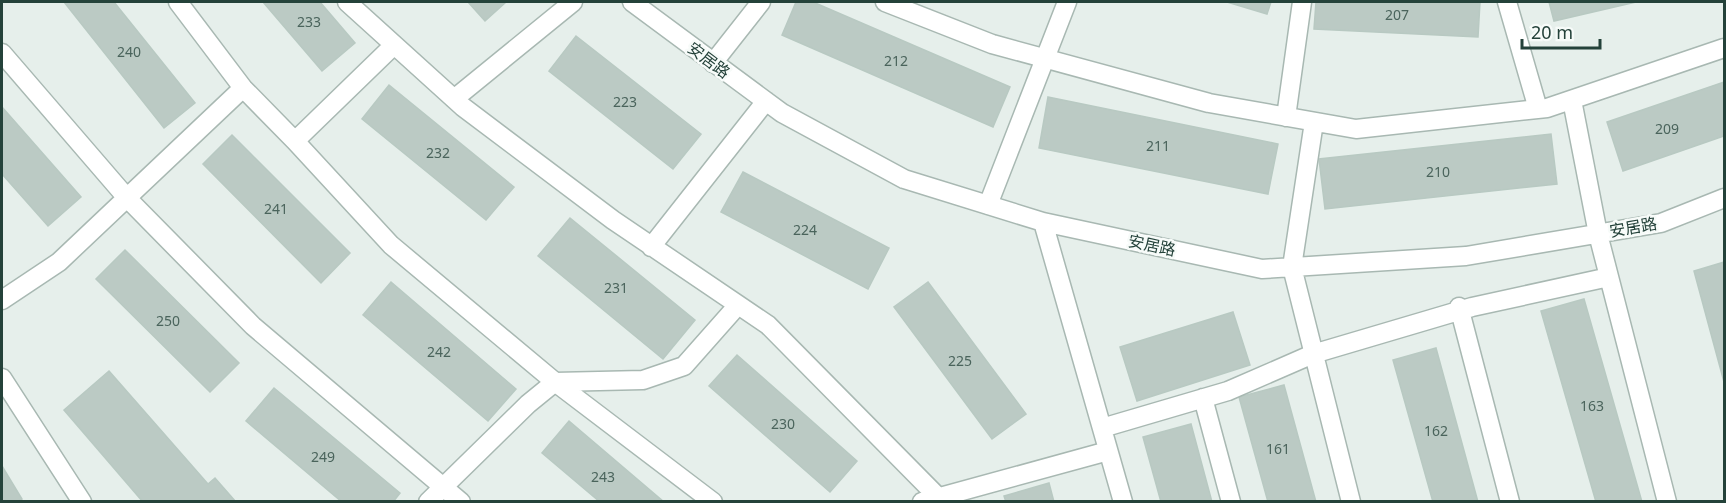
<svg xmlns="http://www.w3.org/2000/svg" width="1726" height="503" font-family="'Noto Sans','Noto Sans SC',sans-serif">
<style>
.building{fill:#bbcac4;stroke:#b8c9c2;stroke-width:1.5}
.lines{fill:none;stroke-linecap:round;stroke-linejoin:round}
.street-casing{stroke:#a8b8b2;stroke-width:21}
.street{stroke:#fff;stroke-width:18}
.labels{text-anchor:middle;stroke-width:5;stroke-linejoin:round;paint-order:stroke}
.number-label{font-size:14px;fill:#4a645c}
.street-label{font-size:16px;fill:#24423a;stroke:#f7fbf9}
</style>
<rect width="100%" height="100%" fill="#e6efeb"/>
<path class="building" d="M 64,2 L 114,2 L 195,103 L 164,128 Z
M 263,2 L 320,2 L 355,43 L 322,71 Z
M 468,2 L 506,2 L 485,21 Z
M 796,2 L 813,2 L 1010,87 L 993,127 L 782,35 Z
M 1227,2 L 1271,2 L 1267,14 Z
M 1316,2 L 1480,2 L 1478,37 L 1314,29 Z
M 1549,2 L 1636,2 L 1554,21 Z
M 576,36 L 701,134 L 673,169 L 549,71 Z
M 1724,82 L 1724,136 L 1623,171 L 1607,122 Z
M 389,85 L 514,187 L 486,220 L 362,119 Z
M 1048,97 L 1278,144 L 1268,194 L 1039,148 Z
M 2,107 L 81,197 L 48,226 L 2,174 Z
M 1551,134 L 1557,184 L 1325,209 L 1319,159 Z
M 232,135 L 350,253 L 321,283 L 203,164 Z
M 743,172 L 889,248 L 868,289 L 721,212 Z
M 570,218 L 695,320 L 663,359 L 538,256 Z
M 125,250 L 239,363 L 210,392 L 96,279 Z
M 1724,262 L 1724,382 L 1694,271 Z
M 391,282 L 516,389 L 488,421 L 363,315 Z
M 928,282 L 1026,414 L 992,439 L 894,307 Z
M 1584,299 L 1642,502 L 1596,502 L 1541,311 Z
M 1233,312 L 1250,365 L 1137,401 L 1120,347 Z
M 1436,348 L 1478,502 L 1433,502 L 1393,360 Z
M 737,355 L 857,461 L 830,492 L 709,386 Z
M 109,371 L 208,484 L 215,478 L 236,502 L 143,502 L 64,410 Z
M 1284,385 L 1316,502 L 1268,502 L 1239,397 Z
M 274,388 L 400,493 L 393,502 L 342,502 L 246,421 Z
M 569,421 L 664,502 L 600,502 L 542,453 Z
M 1191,424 L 1212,502 L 1161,502 L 1143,437 Z
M 2,466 L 22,499 L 18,502 L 2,502 Z
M 1049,483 L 1054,502 L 1006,502 L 1004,496 Z"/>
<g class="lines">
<defs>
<path id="street" d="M 178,2 L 243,88 L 295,141 L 391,245 L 555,382 L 713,502
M 347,2 L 463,107 L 613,220 L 768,325 L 938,497
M 632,2 L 782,113 L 904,179 L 1043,222 L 1262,269 L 1466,256 L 1661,223 L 1724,198
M 885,2 L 992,44 L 1209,103 L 1356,129 L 1547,108 L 1724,48
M 1507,2 L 1538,109
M 2,53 L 127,198 L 253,326 L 461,502
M 713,63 L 761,2
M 454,99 L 573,2
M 1572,100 L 1598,234 L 1667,502
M 1286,117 L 1302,2
M 1314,122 L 1292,267 L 1351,502
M 295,141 L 394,45
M 988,205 L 1067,2
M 1043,222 L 1123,502
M 651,247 L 766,101
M 2,300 L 59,262 L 243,88
M 1459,307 L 1510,502
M 2,378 L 82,502
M 1203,398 L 1231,502
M 1102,428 L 1228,391 L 1313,354 L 1472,307 L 1609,277
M 428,502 L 528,404 L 555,382 L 643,380 L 684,366 L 738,305
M 922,502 L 1108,451"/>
</defs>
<use href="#street" class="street-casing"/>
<use href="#street" class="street"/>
</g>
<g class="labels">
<g class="number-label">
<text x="1397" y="20">207</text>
<text x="309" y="27">233</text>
<text x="129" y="57">240</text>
<text x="896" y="66">212</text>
<text x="625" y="107">223</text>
<text x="1667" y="134">209</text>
<text x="1158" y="151">211</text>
<text x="438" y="158">232</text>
<text x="1438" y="177">210</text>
<text x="276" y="214">241</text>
<text x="805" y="235">224</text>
<text x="616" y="293">231</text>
<text x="168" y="326">250</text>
<text x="439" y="357">242</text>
<text x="960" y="366">225</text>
<text x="1592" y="411">163</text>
<text x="783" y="429">230</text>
<text x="1436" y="436">162</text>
<text x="1278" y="454">161</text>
<text x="323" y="462">249</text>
<text x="603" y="482">243</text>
</g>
<g class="street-label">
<text transform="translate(709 60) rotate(37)" y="6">安居路</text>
<text transform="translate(1633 227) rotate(-10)" y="6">安居路</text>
<text transform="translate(1152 245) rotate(12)" y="6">安居路</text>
</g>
</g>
<rect width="1726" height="503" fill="none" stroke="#24423a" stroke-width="6"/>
<path d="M1522 39v9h78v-9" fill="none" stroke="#24423a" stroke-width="3"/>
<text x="1531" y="39" font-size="18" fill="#24423a" stroke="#f7fbf9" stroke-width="4.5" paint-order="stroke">20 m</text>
</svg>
